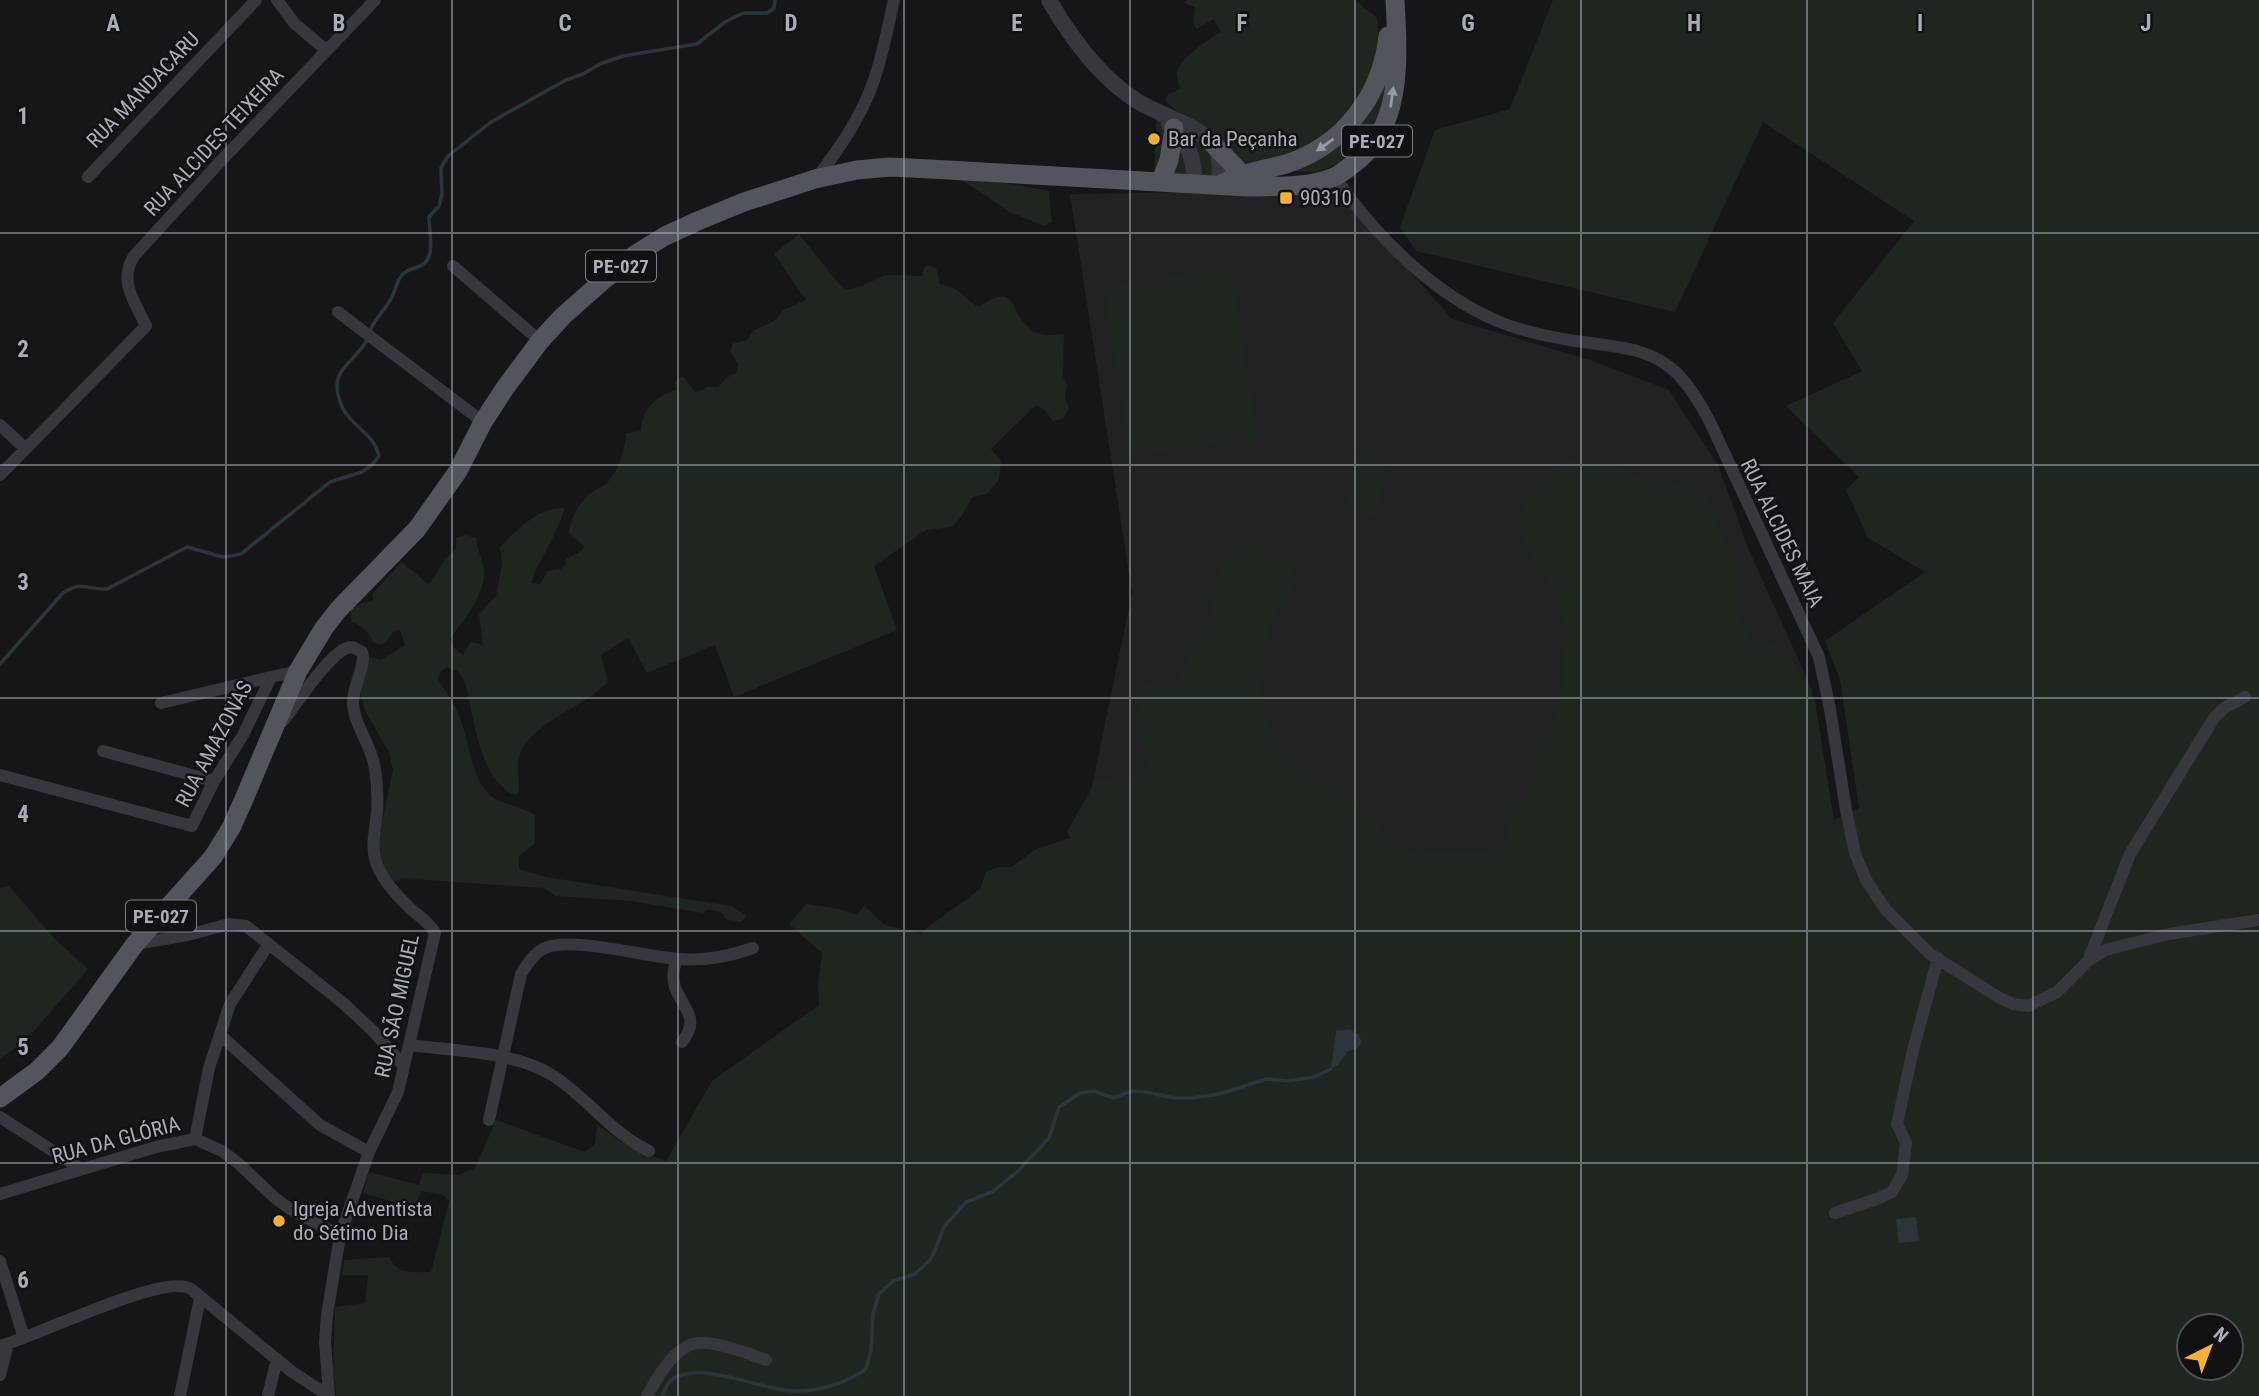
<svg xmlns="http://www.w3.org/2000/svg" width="2259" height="1396" font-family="'Roboto Condensed',sans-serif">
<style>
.built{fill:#222225}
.green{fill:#1e261f;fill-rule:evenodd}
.water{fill:#2c353c}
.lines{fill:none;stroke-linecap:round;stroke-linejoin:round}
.stream{stroke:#2c353c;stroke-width:3.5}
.minor{stroke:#37383d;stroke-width:12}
.tertiary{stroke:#37383d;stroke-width:16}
.primary{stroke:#53555c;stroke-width:19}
.oneway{fill:#979ba6}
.grid{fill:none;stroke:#a8adb8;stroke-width:2;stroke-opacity:0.55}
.poi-dot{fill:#f2b134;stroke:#111113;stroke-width:2.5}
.labels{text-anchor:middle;stroke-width:5;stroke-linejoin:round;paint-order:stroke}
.shield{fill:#111113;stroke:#7b7e86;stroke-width:2}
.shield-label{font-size:19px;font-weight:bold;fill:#a8adb8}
.street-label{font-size:21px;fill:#a8adb8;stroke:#111113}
.poi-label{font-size:21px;fill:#a8adb8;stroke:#111113;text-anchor:start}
.grid-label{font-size:23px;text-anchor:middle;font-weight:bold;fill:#a8adb8;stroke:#111113;stroke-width:5;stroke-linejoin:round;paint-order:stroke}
</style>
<rect width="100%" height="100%" fill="#161618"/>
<path class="built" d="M 1270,191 L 1340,192 L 1452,319 L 1590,360 L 1669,390 L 1718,465 L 1749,550 L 1813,692 L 1767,739 L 1602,928 L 1092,787 L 1132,593 L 1070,194 Z"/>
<path class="green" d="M 1187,0 L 1355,0 L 1377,18 L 1379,39 L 1376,61 L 1353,108 L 1305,151 L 1248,164 L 1239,160 L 1165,101 L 1168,94 L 1180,89 C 1179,83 1176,76 1177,72 C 1179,58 1210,39 1221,32 L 1214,19 L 1197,29 L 1193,23 L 1195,7 L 1184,3 Z
M 1553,0 L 2259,0 L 2259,1396 L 336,1396 L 333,1368 L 335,1307 L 365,1303 L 368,1275 L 342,1275 L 344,1260 L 389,1257 C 398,1275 412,1272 431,1272 L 449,1201 L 443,1195 L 422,1191 L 414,1208 L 363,1193 L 369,1172 L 419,1185 L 423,1173 L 459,1175 L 475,1168 L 496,1120 L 585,1152 L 595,1144 L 597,1125 L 629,1147 L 666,1161 L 712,1081 L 819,1005 L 818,983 L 822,953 L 789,924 L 806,904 L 840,909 L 857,915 L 864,906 L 885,925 L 920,933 L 980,889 L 986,872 L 999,867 L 1011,867 L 1036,849 L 1070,838 L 1067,832 L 1092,787 L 1094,779 L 1125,781 L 1143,772 L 1150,755 L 1135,737 L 1142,684 L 1176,680 L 1186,665 L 1197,634 L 1214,621 L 1208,596 L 1221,571 L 1227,552 L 1258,541 L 1289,562 L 1298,580 L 1272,621 L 1264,657 L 1260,695 L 1269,730 L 1290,758 L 1372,814 L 1387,838 L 1408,850 L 1488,852 L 1506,843 L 1511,813 L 1535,781 L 1533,750 L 1555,720 L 1561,701 L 1566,629 L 1555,590 L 1528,552 L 1518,524 L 1528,493 L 1557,464 L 1590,455 L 1661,487 L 1695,479 L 1707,494 L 1726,545 L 1737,555 L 1738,613 L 1757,649 L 1772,642 L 1789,652 L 1815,701 L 1834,820 L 1859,808 L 1840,680 L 1825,641 L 1925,572 L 1868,538 L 1846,490 L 1859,477 L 1786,406 L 1862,371 L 1833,323 L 1914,221 L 1763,122 L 1675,312 L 1416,251 L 1400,227 L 1435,130 L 1510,109 ZM 2189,1326 L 2231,1326 L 2231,1368 L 2189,1368 Z
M 1391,72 L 1381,127 L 1342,163 L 1317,172 L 1287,171 Z
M 1157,112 L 1181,123 L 1249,181 L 1154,176 Z
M 951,173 L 1049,191 L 1052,222 L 1044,226 L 1010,212 Z
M 799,234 L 839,284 L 846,290 L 862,286 L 885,275 L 922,276 L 924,268 L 928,265 L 936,268 L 940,284 C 964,290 960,295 978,307 C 1019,280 1007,312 1032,330 C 1041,337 1053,335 1064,334 L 1063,377 L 1067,385 L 1065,398 L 1069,408 L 1063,419 L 1053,421 L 1045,410 L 1036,405 L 991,449 L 1001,461 L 999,480 L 987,494 L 972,497 L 962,516 L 951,527 L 926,530 L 874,566 L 897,630 L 734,697 L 715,645 L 647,673 L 628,638 L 601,655 L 608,682 C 586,706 531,723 520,754 C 515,766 520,779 519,792 L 514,795 C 478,778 474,716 465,682 L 459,672 L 449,667 L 441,671 L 438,679 C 447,694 454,701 460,718 C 469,740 472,785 494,798 C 507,805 522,807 535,815 L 535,843 L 519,856 L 519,869 L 546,877 L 731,906 L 747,916 L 741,922 L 726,919 L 721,912 L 707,909 L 703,913 L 631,901 L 555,896 L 544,888 L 400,878 L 400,880 L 390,881 L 381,876 L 377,846 L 393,770 L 389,752 L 365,711 L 360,690 L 364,671 L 370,657 L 380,660 L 405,645 L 400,630 L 394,631 L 385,643 L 380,645 L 373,643 C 369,631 363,626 351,622 L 351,610 L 362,603 L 373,600 L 373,593 L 402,562 L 428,584 C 438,575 437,569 444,561 C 452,552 458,552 456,538 L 465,535 L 476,538 C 477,547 483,564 484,570 C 486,595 463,620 450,639 L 452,646 L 463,655 L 471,642 L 483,645 L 479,614 L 496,596 L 502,565 L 500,547 C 517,530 539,506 565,508 C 560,523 553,537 546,551 C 540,563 534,569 532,583 L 540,584 L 548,571 L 561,569 L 565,565 L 566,559 L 581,551 L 584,546 L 569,533 C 570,520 578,504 588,495 C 593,490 602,488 607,483 C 619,470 625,450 626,433 L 641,431 C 641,410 656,396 676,390 L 675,382 L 683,376 L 696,393 L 707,387 L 718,387 L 726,378 L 736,373 L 738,364 L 730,352 L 732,344 L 747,340 L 753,331 L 774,321 L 783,310 L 806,300 L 774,254 Z
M 1231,267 L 1258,438 L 1130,457 L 1104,286 Z
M 1361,449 L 1389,459 L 1375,519 L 1345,508 Z
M 9,886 L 54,938 L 88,969 L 27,1039 L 0,1059 L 0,888 Z"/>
<path class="water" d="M 1349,1029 L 1358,1034 L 1362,1042 L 1357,1049 L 1348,1051 L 1339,1064 L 1331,1069 L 1336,1031 Z
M 1916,1217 L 1919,1241 L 1899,1243 L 1896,1219 Z"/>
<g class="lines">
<path class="stream" d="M 370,331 C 375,318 384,311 391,299 C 396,290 396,281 403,274 C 412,266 425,269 429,256 C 433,246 429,228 429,217 L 439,206 L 442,194 L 441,168 L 448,156 L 491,122 L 566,80 L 583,74 L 600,64 L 623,56 L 697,44 L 725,22 L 743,13 L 767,13 L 774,8 L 775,0
M 0,664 L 63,593 C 83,580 85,590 107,589 L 187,547 L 223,557 L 241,554 L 330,482 L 362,472 L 372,465 L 379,456 C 374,436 360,431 348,416 C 340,407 333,386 340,374 C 347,361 362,352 368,338
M 662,1396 C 665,1388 669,1379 678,1376 C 712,1363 765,1393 801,1391 C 825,1390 847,1382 866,1369 L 871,1351 L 873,1314 L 879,1294 L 893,1281 L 915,1274 L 931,1259 L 944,1227 L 966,1202 L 992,1192 L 1018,1171 L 1049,1138 L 1059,1107 L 1080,1093 L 1094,1091 L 1113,1098 L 1132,1091 L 1147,1092 L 1173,1098 L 1193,1098 L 1219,1094 L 1267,1079 L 1288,1081 L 1314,1077 L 1331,1069"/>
<path class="minor" d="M 277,0 L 294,23 L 326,50
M 88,177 L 256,0
M 1335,177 C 1375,236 1435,296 1502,323 C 1526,332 1550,337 1575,341 C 1608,346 1644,346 1671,368 C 1687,381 1699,402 1709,420 L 1819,657 L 1830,709 L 1846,810 L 1855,853 L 1866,880 L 1886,910 L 1930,954 L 1998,997 L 2013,1004 L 2028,1006 L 2057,992 L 2088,961 L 2105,950 L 2169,934 L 2259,920
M 816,179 C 839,149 862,116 874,80 C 883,54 888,26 894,0
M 453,266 L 540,341
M 338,312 L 483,422
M 0,425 L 26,449
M 0,475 L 146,326 C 135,302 118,281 134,256 L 218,164 L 375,0
M 161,703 L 271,677
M 283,721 C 296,705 328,655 347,648 C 353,646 357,649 362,652 C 367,665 352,686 353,703 C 354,726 372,745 375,769 C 377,783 378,797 377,811 C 376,827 371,843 375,859 C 380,878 398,897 412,910 C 420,917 430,923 435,933 L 398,1092 L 369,1152 L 340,1236 L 327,1315 L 325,1342 L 329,1396
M 103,751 L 214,781
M 0,775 L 192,826 L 214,781 L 243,735 L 271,677 L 298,671
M 135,944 L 188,935 L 229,924 L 246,926 L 343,1003 L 373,1031 L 404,1066
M 676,959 C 674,969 672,977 675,987 C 683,1009 701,1018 682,1042
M 2088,961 L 2130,854 L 2214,718 L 2224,708 L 2245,697
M 220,1035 L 320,1125 L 369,1152
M 410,1045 C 454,1051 513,1051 552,1075 C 587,1097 611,1133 649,1151
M 0,1117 L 81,1169
M 489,1120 L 521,974 C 527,965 533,954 543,949 C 567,935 647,957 678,959 C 705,961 728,957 753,948
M 195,1139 L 209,1068 L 230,1004 L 268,945
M 0,1194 L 156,1147 L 195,1139 L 222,1151 L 238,1163 L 275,1198 L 290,1209 L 340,1236
M 1835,1213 L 1877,1199 L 1892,1192 L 1902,1175 L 1906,1143 L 1897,1124 L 1913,1050 L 1938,958
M 0,1261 L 24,1338
M 0,1346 C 35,1337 165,1272 191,1289 L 291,1371 L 329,1396
M 0,1375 L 8,1344
M 180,1396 L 200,1298
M 268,1396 L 277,1359
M 647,1396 C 657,1378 670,1354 690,1345 C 707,1337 749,1354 766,1360"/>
<path class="tertiary" d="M 1049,0 C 1071,38 1099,77 1137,101 C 1158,114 1197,125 1212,143 C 1222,154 1220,172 1219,185
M 1169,124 C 1188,141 1195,159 1194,184"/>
<path class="primary" d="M 1213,144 L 1242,174
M 1161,181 L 1169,160 L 1174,128
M 1223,183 C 1243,172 1264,170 1286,164 C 1343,146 1382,95 1388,36
M 0,1098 L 37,1071 L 60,1048 L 135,944 L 213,857 L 231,828 L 244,799 L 298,671 L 324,628 L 338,610 L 417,529 L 458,471 L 483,422 L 505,388 L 540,341 L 563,316 L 606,278 L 636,254 L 665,236 L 700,220 L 744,202 L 815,179 L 857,170 L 890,167 L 930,169 L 1248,187 C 1276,186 1308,188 1334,177 C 1340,175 1346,169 1352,165 C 1404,129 1398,56 1395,0"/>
</g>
<defs><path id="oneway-solid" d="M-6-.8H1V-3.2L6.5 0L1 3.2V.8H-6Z" transform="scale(1.75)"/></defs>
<g class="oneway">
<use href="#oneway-solid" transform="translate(1392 97) rotate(-82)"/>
<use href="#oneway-solid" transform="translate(1325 145) rotate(145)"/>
</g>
<path class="grid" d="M 226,0 L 226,1396M 452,0 L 452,1396M 678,0 L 678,1396M 904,0 L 904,1396M 1130,0 L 1130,1396M 1355,0 L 1355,1396M 1581,0 L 1581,1396M 1807,0 L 1807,1396M 2033,0 L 2033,1396M 0,233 L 2259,233M 0,465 L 2259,465M 0,698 L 2259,698M 0,931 L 2259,931M 0,1163 L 2259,1163"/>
<g class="poi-dot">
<circle cx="1154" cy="139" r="7"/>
<rect x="1279" y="191" width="14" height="14" rx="3.5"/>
<circle cx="279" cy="1221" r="7"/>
</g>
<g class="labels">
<g class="shield">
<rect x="1342" y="125.5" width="70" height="31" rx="5"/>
<rect x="586" y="250.5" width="70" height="31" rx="5"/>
<rect x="126" y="900.5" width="70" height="31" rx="5"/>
</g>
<g class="shield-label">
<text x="1377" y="148">PE-027</text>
<text x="621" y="273">PE-027</text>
<text x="161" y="923">PE-027</text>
</g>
<g class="street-label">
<text transform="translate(143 90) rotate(-46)" y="7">RUA MANDACARU</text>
<text transform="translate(214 142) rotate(-47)" y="7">RUA ALCIDES TEIXEIRA</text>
<text transform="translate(1782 533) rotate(64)" y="7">RUA ALCIDES MAIA</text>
<text transform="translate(214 744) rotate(-62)" y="7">RUA AMAZONAS</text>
<text transform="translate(397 1006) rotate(-78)" y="7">RUA SÃO MIGUEL</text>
<text transform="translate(116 1140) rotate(-15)" y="7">RUA DA GLÓRIA</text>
</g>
<g class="poi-label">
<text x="1168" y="146">Bar da Peçanha</text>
<text x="1300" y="205">90310</text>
<text x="293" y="1216">Igreja Adventista<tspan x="293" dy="24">do Sétimo Dia</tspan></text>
</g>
</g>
<g class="grid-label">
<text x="113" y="31">A</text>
<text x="339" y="31">B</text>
<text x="565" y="31">C</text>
<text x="791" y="31">D</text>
<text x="1017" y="31">E</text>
<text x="1242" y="31">F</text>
<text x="1468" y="31">G</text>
<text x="1694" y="31">H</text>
<text x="1920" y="31">I</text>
<text x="2146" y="31">J</text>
<text x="23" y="124">1</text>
<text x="23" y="357">2</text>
<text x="23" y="590">3</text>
<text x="23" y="822">4</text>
<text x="23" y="1055">5</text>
<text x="23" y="1288">6</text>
</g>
<g transform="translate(2210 1347) rotate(42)"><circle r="33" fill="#111113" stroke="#4d4f55" stroke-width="2"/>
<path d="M0-5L12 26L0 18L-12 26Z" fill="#f2b134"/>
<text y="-10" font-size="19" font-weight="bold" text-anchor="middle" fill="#a8adb8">N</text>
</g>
</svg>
